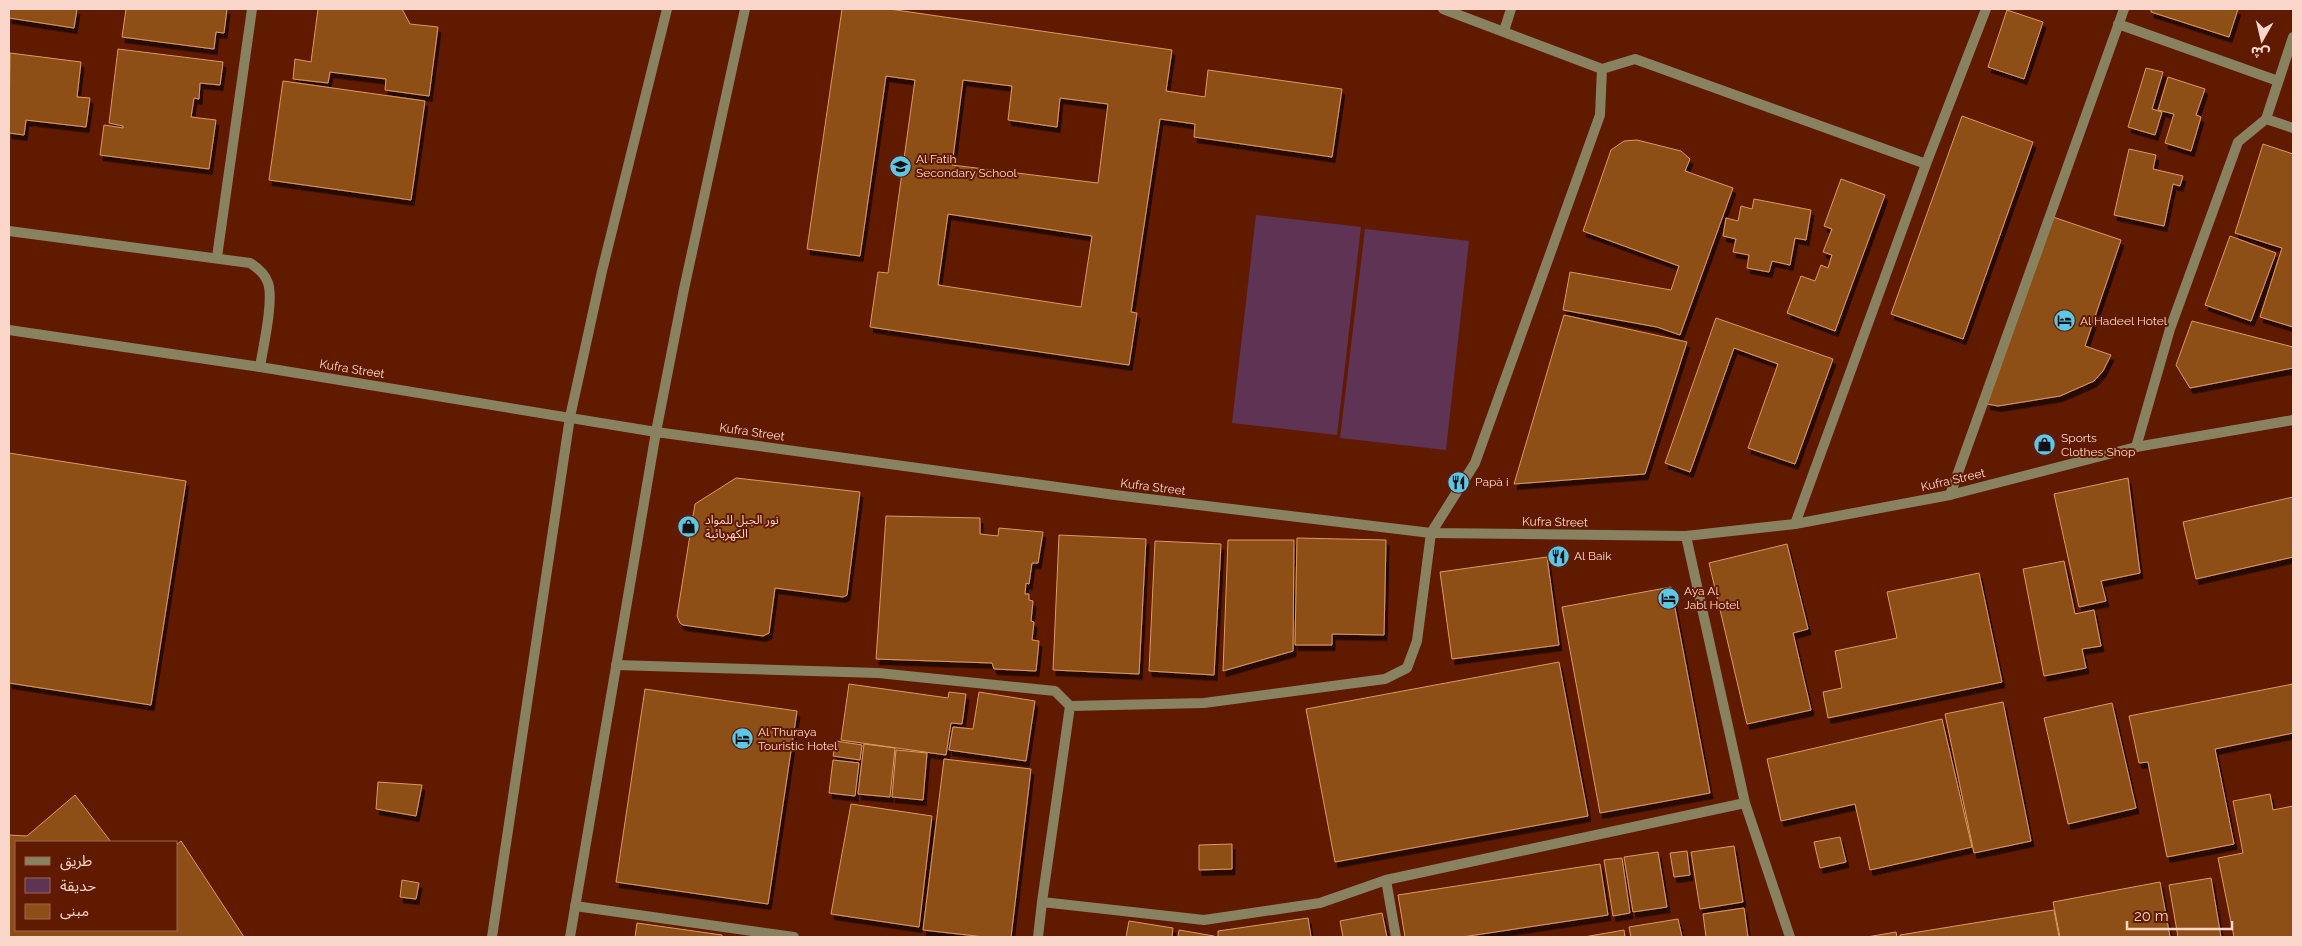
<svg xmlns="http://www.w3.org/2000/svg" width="2302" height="946" font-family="Raleway,'Noto Sans Arabic',sans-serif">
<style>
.green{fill:#5f3353}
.building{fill:#8d4f15;stroke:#dd9964;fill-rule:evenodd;filter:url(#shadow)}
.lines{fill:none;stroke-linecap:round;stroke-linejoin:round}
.service{stroke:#898261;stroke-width:10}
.minor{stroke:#898261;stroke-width:10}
.tertiary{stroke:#898261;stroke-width:10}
.labels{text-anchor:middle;stroke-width:4;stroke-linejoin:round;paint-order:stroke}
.poi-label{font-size:12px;fill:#fad6cb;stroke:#601a00;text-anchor:start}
.street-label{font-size:12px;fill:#fad6cb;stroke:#601a00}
</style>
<defs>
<filter id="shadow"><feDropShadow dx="3" dy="5.5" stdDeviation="0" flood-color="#0009"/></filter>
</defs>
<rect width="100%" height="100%" fill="#601a00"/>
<path class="green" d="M 1256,215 L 1361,227 L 1337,435 L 1232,423 Z
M 1365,229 L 1469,241 L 1446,450 L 1340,438 Z"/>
<path class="building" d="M 9,9 L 77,9 L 74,28 L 9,18 Z
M 126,9 L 227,9 L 224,33 L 216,32 L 214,49 L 122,37 Z
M 318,9 L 402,9 L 410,24 L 438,27 L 429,96 L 385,90 L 386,79 L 330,72 L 328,83 L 293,79 L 295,59 L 311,62 Z
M 842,9 L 889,9 L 1172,50 L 1166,91 L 1205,97 L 1208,70 L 1342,89 L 1332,157 L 1194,137 L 1195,124 L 1160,119 L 1131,312 L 1137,313 L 1129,365 L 870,327 L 878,272 L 888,273 L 915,80 L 886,76 L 860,256 L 807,249 ZM 963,80 L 1012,86 L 1008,120 L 1057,127 L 1060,98 L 1108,104 L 1098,183 L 952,165 ZM 948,214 L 1092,236 L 1081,307 L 938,285 Z
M 2151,9 L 2238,9 L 2229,37 L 2151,12 Z
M 2007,10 L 2043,22 L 2024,79 L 1988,67 Z
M 118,49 L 223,62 L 220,85 L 200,83 L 199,99 L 194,98 L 191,117 L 216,120 L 209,169 L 100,155 L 104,125 L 123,128 L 123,126 L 109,123 Z
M 10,53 L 81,62 L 77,97 L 90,98 L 86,127 L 26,120 L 24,135 L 9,133 Z
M 2146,68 L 2163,72 L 2152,109 L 2162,112 L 2155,135 L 2128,127 Z
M 2168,77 L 2205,89 L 2196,115 L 2201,117 L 2191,151 L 2165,143 L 2174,114 L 2158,110 Z
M 283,81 L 425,101 L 411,200 L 269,180 Z
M 1962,116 L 2033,142 L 1963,339 L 1891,314 Z
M 1637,140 L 1681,151 L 1690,159 L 1685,171 L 1733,188 L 1680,335 L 1657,327 L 1563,310 L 1570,272 L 1671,290 L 1679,266 L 1583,231 L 1611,150 L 1624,141 Z
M 2263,144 L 2293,154 L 2293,327 L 2260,317 L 2282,248 L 2235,233 Z
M 2129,149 L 2156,155 L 2153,169 L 2183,176 L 2180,186 L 2173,184 L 2164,226 L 2114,215 Z
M 1841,179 L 1885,195 L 1835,331 L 1787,313 L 1801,276 L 1815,281 L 1821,265 L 1828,268 L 1832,255 L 1823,252 L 1832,229 L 1824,226 Z
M 1754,199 L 1811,210 L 1806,240 L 1795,238 L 1790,265 L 1772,261 L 1769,272 L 1747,268 L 1749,255 L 1733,252 L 1736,239 L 1723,236 L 1726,218 L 1738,221 L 1741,206 L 1752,209 Z
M 2053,217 L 2121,240 L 2085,346 L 2111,355 L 2103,371 L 2094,381 L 2060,396 L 1998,406 L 1987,404 Z
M 2230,236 L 2276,253 L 2251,321 L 2205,305 Z
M 1564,315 L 1687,342 L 1645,474 L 1514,484 Z
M 1716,318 L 1833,359 L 1795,464 L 1748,448 L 1778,364 L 1734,348 L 1690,472 L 1665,463 Z
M 2192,321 L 2293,347 L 2293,368 L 2190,388 L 2176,365 Z
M 9,453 L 186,481 L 151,705 L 9,683 Z
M 736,478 L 860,492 L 847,595 L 843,597 L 775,588 L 769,633 L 763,636 L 683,625 L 680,623 L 677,616 L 695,504 Z
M 2128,478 L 2140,573 L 2101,581 L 2106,601 L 2079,607 L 2054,494 Z
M 2293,497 L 2293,557 L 2196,579 L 2183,522 Z
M 886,516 L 980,518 L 980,534 L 998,536 L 999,528 L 1043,532 L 1038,563 L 1032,563 L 1029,584 L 1026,583 L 1025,594 L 1029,594 L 1029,600 L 1033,601 L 1031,621 L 1034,622 L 1032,640 L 1039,641 L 1036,671 L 994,669 L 992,663 L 876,659 Z
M 1059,535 L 1146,539 L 1139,674 L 1053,670 Z
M 1297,538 L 1386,540 L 1384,635 L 1332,634 L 1332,645 L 1295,645 Z
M 1228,540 L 1294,540 L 1293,651 L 1223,671 Z
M 1155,541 L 1221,544 L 1214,675 L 1149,671 Z
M 1787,544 L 1808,629 L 1793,633 L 1811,710 L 1747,724 L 1709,563 Z
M 1547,557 L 1559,645 L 1452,659 L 1440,572 Z
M 2064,561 L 2075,614 L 2094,610 L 2101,646 L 2082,649 L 2086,668 L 2044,676 L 2023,569 Z
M 1979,573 L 2002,682 L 1828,718 L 1823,692 L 1842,688 L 1835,651 L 1897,638 L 1887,592 Z
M 1671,587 L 1710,793 L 1600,813 L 1562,607 Z
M 1559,662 L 1588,816 L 1335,862 L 1306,709 Z
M 849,684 L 948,698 L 949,692 L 966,694 L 962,724 L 951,723 L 946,755 L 841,740 Z
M 2293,684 L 2293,733 L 2215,749 L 2234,844 L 2167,857 L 2148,762 L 2139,763 L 2129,716 Z
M 645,689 L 797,711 L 768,904 L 616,882 Z
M 979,692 L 1035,701 L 1026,761 L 949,750 L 953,727 L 973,729 Z
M 2003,702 L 2031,841 L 1974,853 L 1945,714 Z
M 2112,703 L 2136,808 L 2068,824 L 2044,718 Z
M 1942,719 L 1972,847 L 1870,870 L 1855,804 L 1781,821 L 1767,759 Z
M 836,741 L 862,745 L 860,760 L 833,756 Z
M 864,744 L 895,748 L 890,797 L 858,794 Z
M 896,750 L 927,753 L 923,800 L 892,797 Z
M 944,759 L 1031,769 L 1011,937 L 985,937 L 923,930 Z
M 833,760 L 859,763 L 855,796 L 829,793 Z
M 378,782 L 422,785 L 416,816 L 376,809 Z
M 2270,794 L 2273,810 L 2293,806 L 2293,937 L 2234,937 L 2218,858 L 2243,853 L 2233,801 Z
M 75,795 L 111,842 L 16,842 L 16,930 L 176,930 L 176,845 L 181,841 L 244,937 L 9,937 L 9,835 L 27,836 Z
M 851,804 L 932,816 L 919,927 L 831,914 Z
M 1840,837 L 1846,862 L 1820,868 L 1814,842 Z
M 1232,844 L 1232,869 L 1199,870 L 1199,845 Z
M 1734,846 L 1743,902 L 1700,909 L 1691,852 Z
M 1687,851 L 1690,875 L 1674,877 L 1670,853 Z
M 1658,852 L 1667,907 L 1633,912 L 1624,857 Z
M 1622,858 L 1630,913 L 1613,916 L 1604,860 Z
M 1600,864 L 1608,915 L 1462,937 L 1405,937 L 1398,895 Z
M 2211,878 L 2221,937 L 2178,937 L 2169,885 Z
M 402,880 L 419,883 L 416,899 L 400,897 Z
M 2160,882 L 2170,937 L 2060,937 L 2053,902 Z
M 1744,908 L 1748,937 L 1706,937 L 1703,914 Z
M 2054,910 L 2059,937 L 1900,937 L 1900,935 Z
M 1382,913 L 1387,937 L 1343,937 L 1340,921 Z
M 1308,918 L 1311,937 L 1218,937 L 1218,931 Z
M 1678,919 L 1682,937 L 1631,937 L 1629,927 Z
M 1129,921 L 1173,928 L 1172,937 L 1126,937 Z
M 637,923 L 722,935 L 722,937 L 635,937 Z
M 1179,930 L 1214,936 L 1214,937 L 1178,937 Z
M 1624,930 L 1625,937 L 1584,937 Z
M 1896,932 L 1897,937 L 1867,937 Z"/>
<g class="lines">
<path class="service" d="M 9,231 L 250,263 C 258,268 265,274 268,283 C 274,300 263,348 260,367"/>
<path class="minor" d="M 1443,9 L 1602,69 L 1635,59 L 1926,164
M 2118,24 L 2278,81
M 1504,31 L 1511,9
M 2266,119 L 2293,128
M 217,257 L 252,9
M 2136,447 L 2170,329 L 2238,142 L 2266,119 L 2293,37
M 1950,495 L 2124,9
M 1795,524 L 1926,164 L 1986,9
M 1686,536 L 1745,803 L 1790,937
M 616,665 L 878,673 L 1055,691 L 1070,706 L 1204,703 L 1385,679 L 1407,668 L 1417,641 L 1431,533 L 1475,463 L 1600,115 L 1602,69
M 1386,880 L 1396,937
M 1042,902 L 1070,706
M 575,906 L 794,937
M 1038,937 L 1042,902 L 1204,920 L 1320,903 L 1386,880 L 1745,803"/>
<path class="tertiary" d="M 9,330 L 260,367 L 656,432 L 1115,495 L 1431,533 L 1686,536 L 1795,524 L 1950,495 L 2136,447 L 2293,420
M 492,937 L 570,417 L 602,271 L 667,9
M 570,937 L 656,432 L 684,289 L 745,9"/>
</g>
<defs>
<symbol id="school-disc" viewBox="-11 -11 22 22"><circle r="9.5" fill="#5ac8e6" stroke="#601a00"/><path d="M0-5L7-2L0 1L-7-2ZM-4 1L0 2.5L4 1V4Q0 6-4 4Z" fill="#111"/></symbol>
<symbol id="hotel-disc" viewBox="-11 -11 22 22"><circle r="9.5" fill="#5ac8e6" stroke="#601a00"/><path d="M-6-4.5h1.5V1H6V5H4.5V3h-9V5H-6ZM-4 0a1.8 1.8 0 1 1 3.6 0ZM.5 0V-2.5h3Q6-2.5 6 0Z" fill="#111"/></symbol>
<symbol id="shop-disc" viewBox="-11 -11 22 22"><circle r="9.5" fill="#5ac8e6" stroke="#601a00"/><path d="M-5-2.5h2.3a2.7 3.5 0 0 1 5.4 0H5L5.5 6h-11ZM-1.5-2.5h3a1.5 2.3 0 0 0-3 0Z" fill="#111"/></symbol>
<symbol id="restaurant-disc" viewBox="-11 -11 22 22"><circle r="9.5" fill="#5ac8e6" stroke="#601a00"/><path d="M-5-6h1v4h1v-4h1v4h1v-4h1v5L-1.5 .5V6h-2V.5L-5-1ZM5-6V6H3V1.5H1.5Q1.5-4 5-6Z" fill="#111"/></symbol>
</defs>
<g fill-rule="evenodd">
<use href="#school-disc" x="888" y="154" width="25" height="25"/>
<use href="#hotel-disc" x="2052" y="308" width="25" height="25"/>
<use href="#shop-disc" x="2032" y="432" width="25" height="25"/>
<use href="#restaurant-disc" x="1446" y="470" width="25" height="25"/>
<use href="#shop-disc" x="676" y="514" width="25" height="25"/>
<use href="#restaurant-disc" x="1546" y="544" width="25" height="25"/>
<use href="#hotel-disc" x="1656" y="586" width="25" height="25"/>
<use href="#hotel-disc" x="730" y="726" width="25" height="25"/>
</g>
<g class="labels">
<g class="poi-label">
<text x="916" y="163">Al Fatih<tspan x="916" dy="14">Secondary School</tspan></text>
<text x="2080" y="325">Al Hadeel Hotel</text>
<text x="2061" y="442">Sports<tspan x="2061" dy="14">Clothes Shop</tspan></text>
<text x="1475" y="486">Papà i</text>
<text x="705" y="524">نور الجبل للمواد<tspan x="705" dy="14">الكهربائية</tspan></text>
<text x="1574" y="560">Al Baik</text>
<text x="1684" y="595">Aya Al<tspan x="1684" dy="14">Jabl Hotel</tspan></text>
<text x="758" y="736">Al Thuraya<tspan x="758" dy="14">Touristic Hotel</tspan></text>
</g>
<g class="street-label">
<text transform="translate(352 369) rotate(9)" y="4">Kufra Street</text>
<text transform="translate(752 432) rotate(8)" y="4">Kufra Street</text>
<text transform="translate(1953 480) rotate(-13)" y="4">Kufra Street</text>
<text transform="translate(1153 487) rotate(7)" y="4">Kufra Street</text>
<text transform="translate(1555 522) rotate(1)" y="4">Kufra Street</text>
</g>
</g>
<rect width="2302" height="946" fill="none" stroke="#fad6cb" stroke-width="20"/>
<rect x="15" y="841" width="162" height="90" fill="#601a00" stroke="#9e6551"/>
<rect x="25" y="857" width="25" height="8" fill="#898261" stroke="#9e6551"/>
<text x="60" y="866" font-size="15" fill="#fad6cb">طريق</text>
<rect x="25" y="878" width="25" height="15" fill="#5f3353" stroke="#9e6551"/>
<text x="60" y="891" font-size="15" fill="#fad6cb">حديقة</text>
<rect x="25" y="904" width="25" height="15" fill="#8d4f15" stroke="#9e6551"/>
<text x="60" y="916" font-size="15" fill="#fad6cb">مبنى</text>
<g transform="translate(2262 40) rotate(188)" stroke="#601a00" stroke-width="4" paint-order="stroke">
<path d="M0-4L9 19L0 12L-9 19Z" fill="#fad6cb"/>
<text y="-8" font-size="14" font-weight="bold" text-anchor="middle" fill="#fad6cb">ش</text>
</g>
<path d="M2127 921v8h105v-8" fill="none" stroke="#fad6cb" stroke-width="2.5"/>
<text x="2134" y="921" font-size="15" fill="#fad6cb" stroke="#601a00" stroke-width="4" paint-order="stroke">20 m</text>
</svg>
